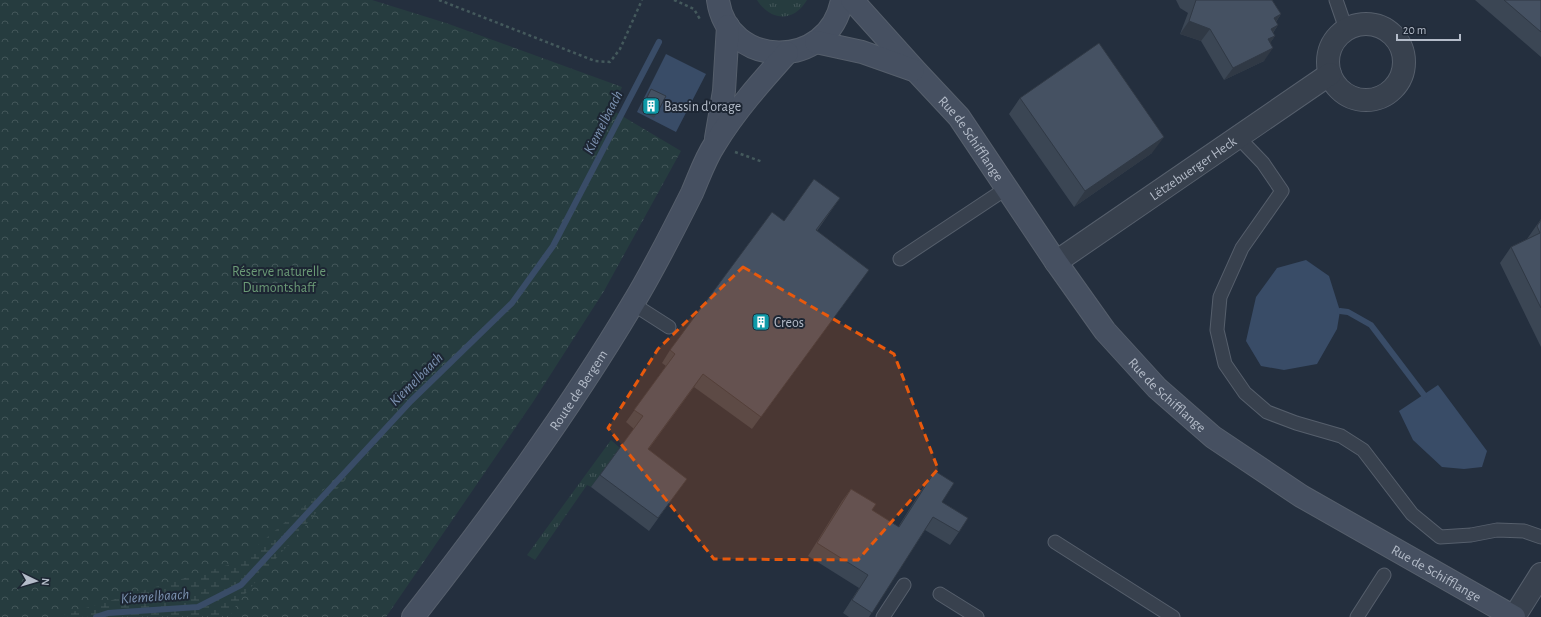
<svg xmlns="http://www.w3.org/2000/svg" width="1541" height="617" font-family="'Alegreya Sans',sans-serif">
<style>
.grass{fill:url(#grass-tufts)}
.forest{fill:url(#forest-crowns)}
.wetland{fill:url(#wetland-marsh)}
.water{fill:#394c67}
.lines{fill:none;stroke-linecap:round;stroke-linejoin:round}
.stream{stroke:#394c67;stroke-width:6}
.lane-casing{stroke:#565f6c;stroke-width:15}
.street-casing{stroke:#565f6c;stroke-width:24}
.secondary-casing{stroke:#565f6c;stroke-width:24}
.path{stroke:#44595c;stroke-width:2.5;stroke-dasharray:3 3;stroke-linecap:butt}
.lane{stroke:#38414e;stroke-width:13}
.street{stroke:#38414e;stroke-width:22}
.secondary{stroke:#465061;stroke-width:22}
.wall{fill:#3b4654}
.shaded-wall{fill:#303945}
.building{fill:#455162;stroke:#303945}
.marked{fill:#e8590c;fill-opacity:0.2;stroke:#e8590c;stroke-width:3;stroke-dasharray:8 5;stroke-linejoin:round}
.labels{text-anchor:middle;stroke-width:4;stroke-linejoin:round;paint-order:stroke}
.poi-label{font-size:14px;fill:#b4bcc9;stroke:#1d2633;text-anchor:start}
.street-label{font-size:14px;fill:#b4bcc9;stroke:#1d2633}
.park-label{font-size:14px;fill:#6b9a76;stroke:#1d2633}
.water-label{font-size:15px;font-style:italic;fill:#7c92b1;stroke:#1d2633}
</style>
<defs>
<pattern id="grass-tufts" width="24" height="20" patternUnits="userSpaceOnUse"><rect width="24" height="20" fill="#263c3f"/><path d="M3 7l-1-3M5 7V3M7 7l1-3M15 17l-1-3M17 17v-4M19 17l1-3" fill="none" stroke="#435659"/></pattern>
<pattern id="forest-crowns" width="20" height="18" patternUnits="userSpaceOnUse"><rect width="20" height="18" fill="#263c3f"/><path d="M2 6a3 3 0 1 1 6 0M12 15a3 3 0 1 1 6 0" fill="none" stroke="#435659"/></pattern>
<pattern id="wetland-marsh" width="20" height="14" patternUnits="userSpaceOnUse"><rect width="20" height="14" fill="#263c3f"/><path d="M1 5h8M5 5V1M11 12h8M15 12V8" fill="none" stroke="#435659"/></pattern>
</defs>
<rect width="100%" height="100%" fill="#242f3e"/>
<path class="grass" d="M 757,0 L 807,0 C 794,22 771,22 757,0 Z
M 611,440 L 620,448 L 591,487 L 587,485 L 535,560 L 527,555 Z"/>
<path class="forest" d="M 0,0 L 372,0 L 446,23 L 622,87 L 612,110 L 681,151 L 604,291 L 533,402 L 386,617 L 0,617 Z"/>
<path class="wetland" d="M 374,447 L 238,602 L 230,616 L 56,617 L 238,562 Z"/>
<path class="water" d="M 666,54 L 706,74 L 676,132 L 637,112 Z
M 1306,260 L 1329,276 L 1340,311 L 1337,329 L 1317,364 L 1284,370 L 1261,366 L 1246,341 L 1256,297 L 1277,268 Z
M 1438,385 L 1487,451 L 1482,467 L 1464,469 L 1442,467 L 1413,440 L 1399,411 Z"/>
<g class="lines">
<path class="stream" d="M 1340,311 L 1348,312 L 1371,325 L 1424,395
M 96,617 L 108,613 L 198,607 L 241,585 L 411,401 L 512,303 L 553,246 L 659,42"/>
<defs>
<path id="lane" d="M 1336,0 L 1346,29
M 1238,137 L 1263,163 L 1282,191 L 1242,248 L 1220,297 L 1217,330 L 1225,364 L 1245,393 L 1267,412 L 1296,423 L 1341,436 L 1363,450 L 1412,514 L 1440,537 L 1471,535 L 1497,530 L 1524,531 L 1541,537
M 900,259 L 1007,188
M 633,304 L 669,327
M 1055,542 L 1173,617
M 940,594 L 977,617
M 883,617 L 904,585
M 1357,617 L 1384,575"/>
<g id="street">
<circle cx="1366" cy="62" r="38"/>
<path id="s1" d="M 1056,262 L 1330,74"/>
<path d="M 1514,617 L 1541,574"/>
</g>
<g id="secondary">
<path d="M 718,0 C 727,68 829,72 842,0"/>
<path id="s2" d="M 852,0 L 915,70 L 959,117 L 1056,262 L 1105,331 L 1157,388 L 1213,437 L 1301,496 L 1514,617"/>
<path d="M 816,42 L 862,52 L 913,70"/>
<path d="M 716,138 L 724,91 L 728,26"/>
<path id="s3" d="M 413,617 C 491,517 567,414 632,305 C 654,269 673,231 692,193 C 699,177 705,159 715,144 C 735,111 761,82 787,53"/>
</g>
</defs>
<use href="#lane" class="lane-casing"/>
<use href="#street" class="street-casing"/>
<use href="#secondary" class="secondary-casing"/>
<path class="path" d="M 439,0 L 595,61 L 610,62 L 620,49 L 642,0
M 674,0 L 694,9 L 701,21
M 735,152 L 763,162"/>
<use href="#lane" class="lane"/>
<use href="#street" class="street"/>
<use href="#secondary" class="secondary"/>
</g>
<path class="wall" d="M 1176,0 L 1272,0 L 1281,14 L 1276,22 L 1278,25 L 1273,33 L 1275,36 L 1270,43 L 1264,61 L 1224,80 L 1201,41 L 1180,34 L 1188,13 L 1180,8 Z
M 1475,0 L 1541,0 L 1541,57 Z
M 651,89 L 657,113 L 654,118 L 639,110 L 648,93 Z
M 1020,98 L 1152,153 L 1074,207 L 1009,114 Z
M 840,198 L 817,231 L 860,282 L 752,429 L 694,387 L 648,450 L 678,491 L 649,531 L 591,487 L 634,429 L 626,422 L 666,366 L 662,363 L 670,350 L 784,221 Z
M 1541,219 L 1541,347 L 1500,263 L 1511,247 L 1527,239 Z
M 935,471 L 942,502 L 959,532 L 950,545 L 925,530 L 869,617 L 849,617 L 843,613 L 859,588 L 808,556 L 842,501 L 851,489 L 872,510 L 898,527 L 926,483 Z"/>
<path class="shaded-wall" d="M 1281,14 L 1272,27 L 1274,18 Z
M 1189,21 L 1210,29 L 1201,41 L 1180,34 Z
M 1278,25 L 1269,38 L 1271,29 Z
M 1275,36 L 1266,49 L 1268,39 Z
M 1273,48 L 1264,61 L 1224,80 L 1233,68 Z
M 1164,137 L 1152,153 L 1074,207 L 1085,191 Z
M 869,270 L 860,282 L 752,429 L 761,417 Z
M 703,374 L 694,387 L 639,462 L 648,449 Z"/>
<path class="building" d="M 1196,0 L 1272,0 L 1281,14 L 1274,18 L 1278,25 L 1271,29 L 1275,36 L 1268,39 L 1273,48 L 1233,68 L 1210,29 L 1189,21 Z
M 1504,0 L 1541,0 L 1541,32 Z
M 1099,43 L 1164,137 L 1085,191 L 1020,98 Z
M 651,89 L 666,96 L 657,113 L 643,106 Z
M 814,179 L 840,198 L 816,230 L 869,270 L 761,417 L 703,374 L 648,449 L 687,479 L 658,518 L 600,475 L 643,416 L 634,410 L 675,354 L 670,350 L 772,212 L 784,221 Z
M 1541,220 L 1541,308 L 1511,247 L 1540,233 L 1537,226 Z
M 935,471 L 954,483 L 942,502 L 968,518 L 959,532 L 933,517 L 872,613 L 852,600 L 868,575 L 817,543 L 851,489 L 876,504 L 872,510 L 899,527 Z"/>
<path class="marked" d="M 743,267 L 894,354 L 938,469 L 858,560 L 714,559 L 608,428 L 658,349 Z"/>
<defs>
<symbol id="building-square" viewBox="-11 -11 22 22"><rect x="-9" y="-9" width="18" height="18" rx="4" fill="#0f9aa8" stroke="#1d2633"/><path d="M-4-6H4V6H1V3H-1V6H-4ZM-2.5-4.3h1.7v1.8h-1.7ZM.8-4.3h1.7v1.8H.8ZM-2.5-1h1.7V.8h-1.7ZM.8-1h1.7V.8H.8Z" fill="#fff"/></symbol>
</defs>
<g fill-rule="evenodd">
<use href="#building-square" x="641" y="96" width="20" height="20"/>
<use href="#building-square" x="751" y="312" width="20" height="20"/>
</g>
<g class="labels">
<g class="poi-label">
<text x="664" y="111">Bassin d'orage</text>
<text x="774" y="327">Creos</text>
</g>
<g class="street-label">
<text dy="5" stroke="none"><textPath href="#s2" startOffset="183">Rue de Schifflange</textPath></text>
<text dy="5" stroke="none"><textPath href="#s1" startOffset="166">Lëtzebuerger Heck</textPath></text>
<text dy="5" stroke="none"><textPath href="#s3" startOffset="281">Route de Bergem</textPath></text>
<text dy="5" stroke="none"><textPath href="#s2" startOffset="507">Rue de Schifflange</textPath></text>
<text dy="5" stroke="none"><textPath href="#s2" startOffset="831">Rue de Schifflange</textPath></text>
</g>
<g class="park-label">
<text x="279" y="276">Réserve naturelle<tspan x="279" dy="16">Dumontshaff</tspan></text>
</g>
<g class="water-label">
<text transform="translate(603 122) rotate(-63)" y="5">Kiemelbaach</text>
<text transform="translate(416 379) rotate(-45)" y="5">Kiemelbaach</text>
<text transform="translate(155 596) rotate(-4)" y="5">Kiemelbaach</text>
</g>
</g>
<g transform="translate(36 581) rotate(95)" stroke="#1d2633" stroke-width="3" paint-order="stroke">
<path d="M0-3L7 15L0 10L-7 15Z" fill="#b4bcc9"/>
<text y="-6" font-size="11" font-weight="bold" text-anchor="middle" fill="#b4bcc9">N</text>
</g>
<path d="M1397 34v6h63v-6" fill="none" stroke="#b4bcc9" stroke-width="2"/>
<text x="1403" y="34" font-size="12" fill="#b4bcc9" stroke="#1d2633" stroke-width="3" paint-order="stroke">20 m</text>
</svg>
